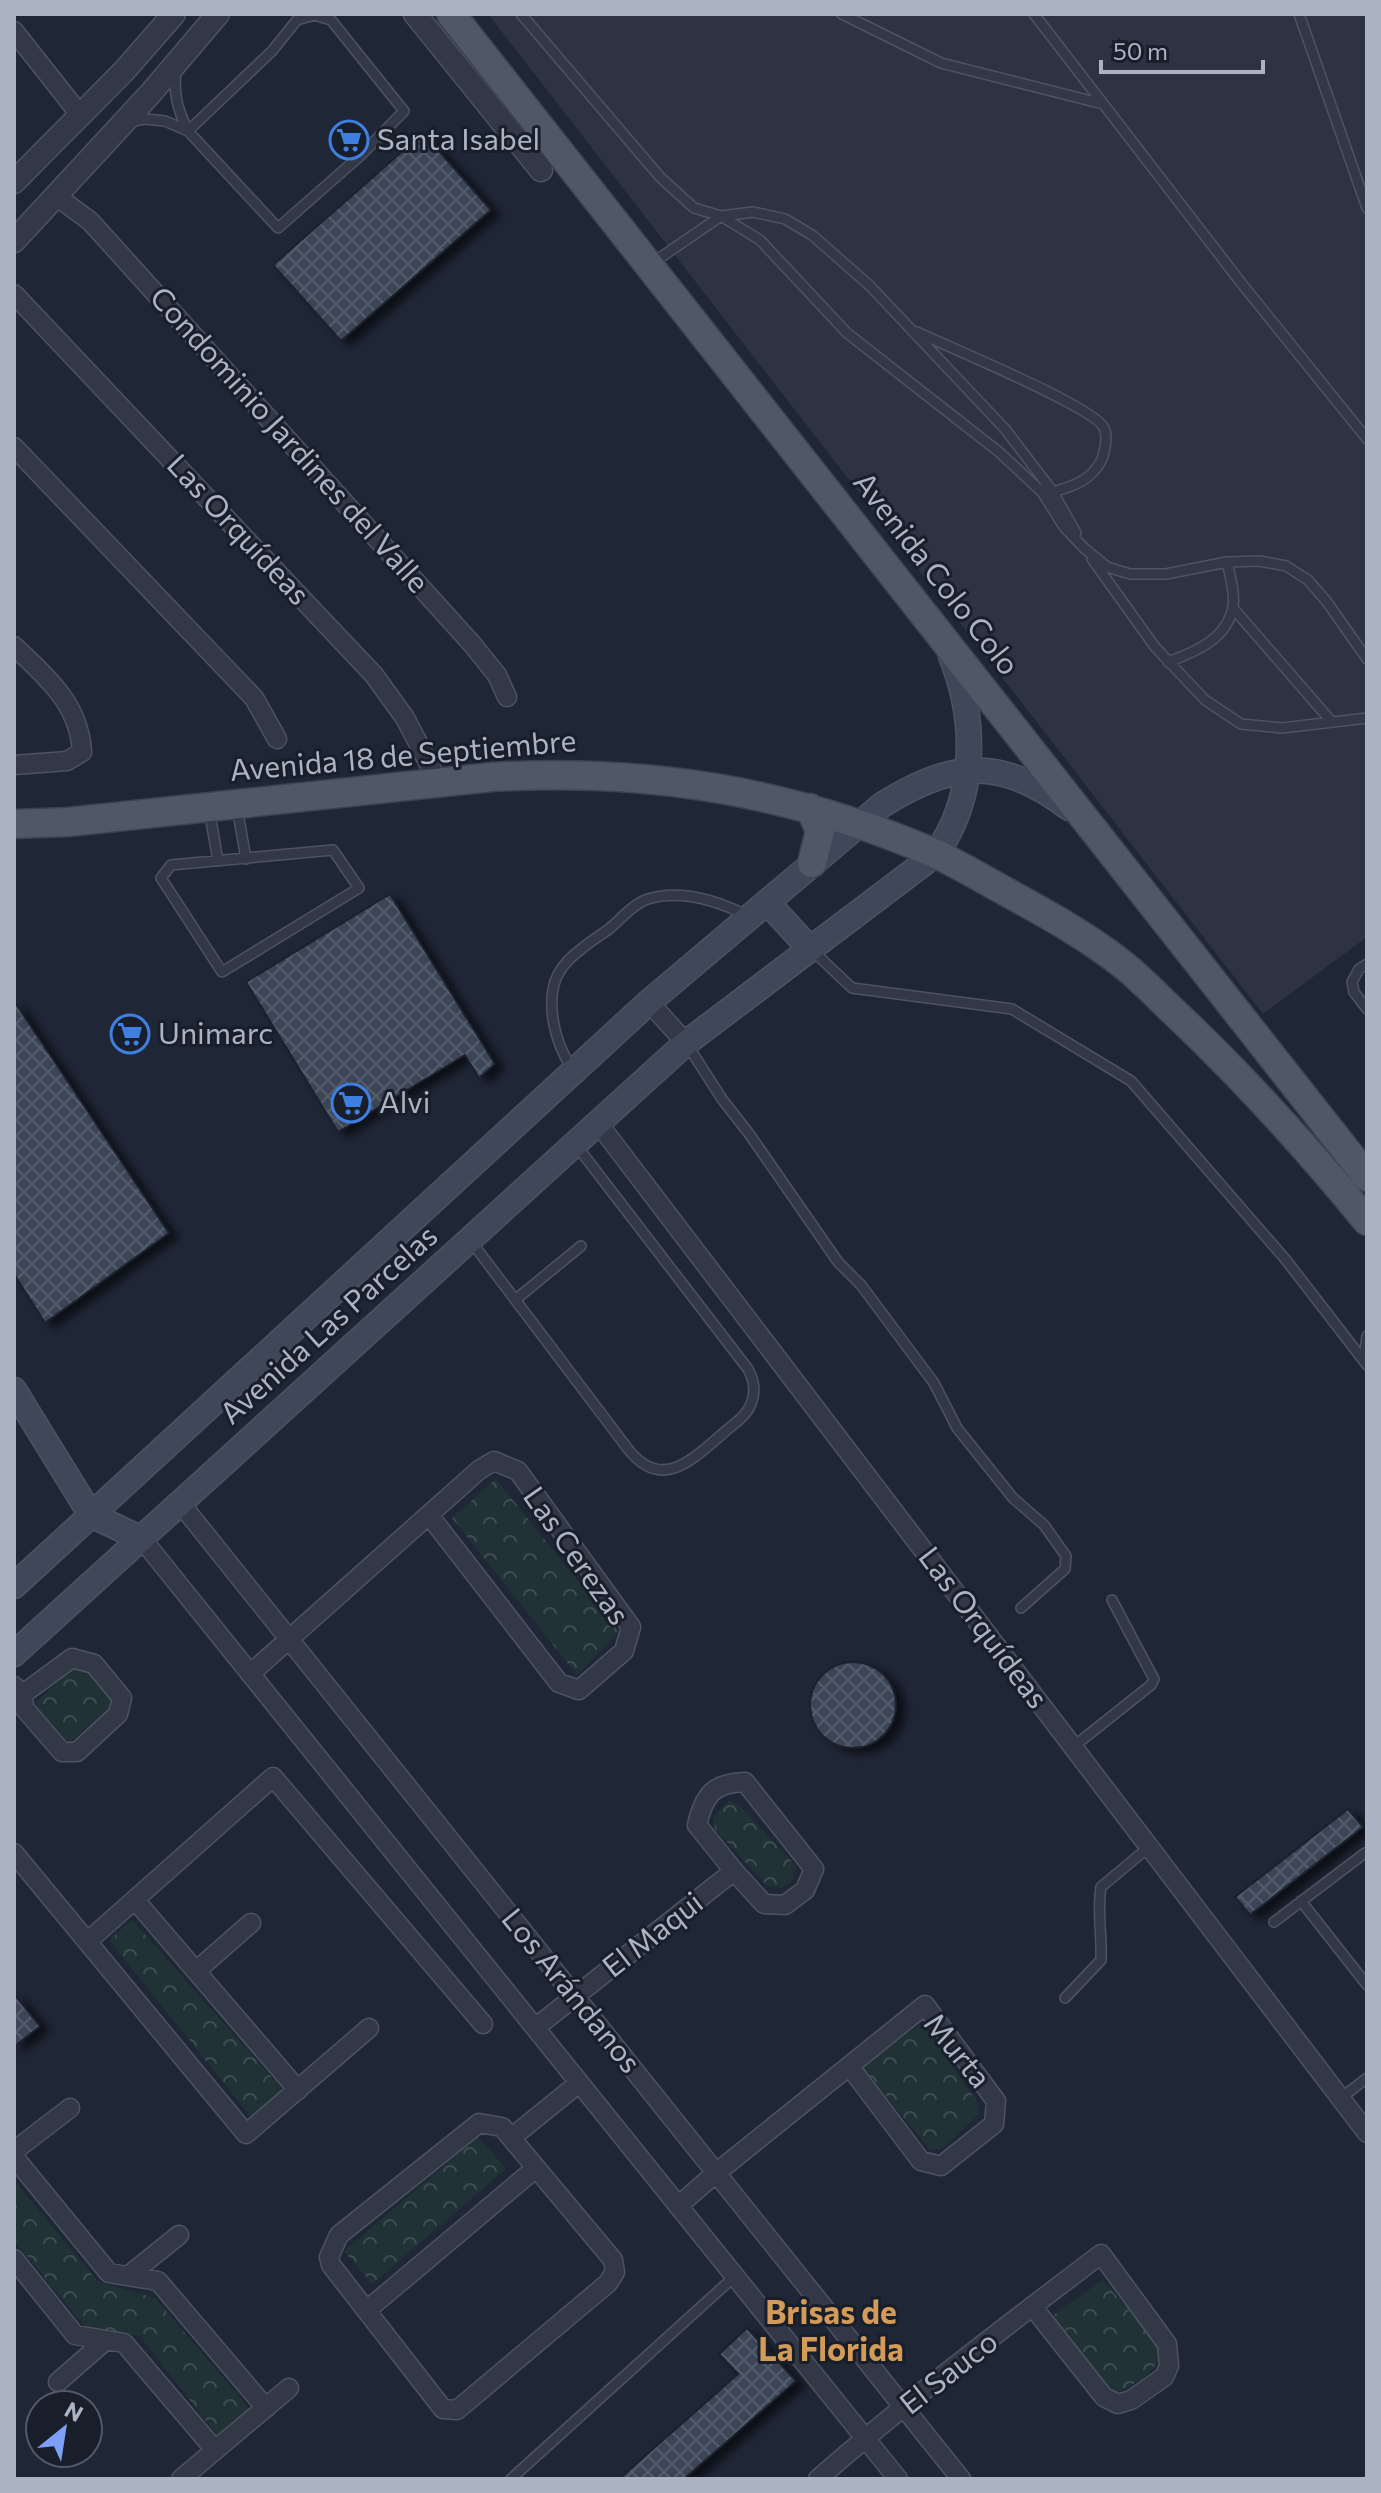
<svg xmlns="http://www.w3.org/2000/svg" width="1381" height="2493" font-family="Commissioner,sans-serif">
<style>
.airport{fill:#2d3343}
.park{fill:url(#park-crowns)}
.building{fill:url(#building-cross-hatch);stroke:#1a202d;stroke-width:2;filter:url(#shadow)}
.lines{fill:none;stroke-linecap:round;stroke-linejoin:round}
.service-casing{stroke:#4d5361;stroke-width:12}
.minor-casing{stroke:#4d5361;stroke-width:21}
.tertiary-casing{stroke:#4d5361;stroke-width:25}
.secondary-casing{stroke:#4d5361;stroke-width:27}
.primary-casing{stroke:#3c4250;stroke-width:31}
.service{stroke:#323846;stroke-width:9}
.minor{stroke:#323846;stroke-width:18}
.tertiary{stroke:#323846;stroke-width:22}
.secondary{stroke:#404759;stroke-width:24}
.primary{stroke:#505767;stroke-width:28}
.labels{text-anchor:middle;stroke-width:6;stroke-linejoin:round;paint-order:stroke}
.poi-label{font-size:30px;fill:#acb3c3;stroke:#181e2a;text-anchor:start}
.street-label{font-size:30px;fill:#acb3c3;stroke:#181e2a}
.neighbourhood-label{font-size:32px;font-weight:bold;fill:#d29b58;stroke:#181e2a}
</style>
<defs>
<pattern id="park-crowns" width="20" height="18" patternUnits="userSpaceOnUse" patternTransform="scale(2)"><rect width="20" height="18" fill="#213237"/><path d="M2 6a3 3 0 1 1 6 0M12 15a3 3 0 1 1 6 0" fill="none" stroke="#3f4d52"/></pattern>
<pattern id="building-cross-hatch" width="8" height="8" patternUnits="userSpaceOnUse" patternTransform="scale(2)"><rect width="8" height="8" fill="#3b4456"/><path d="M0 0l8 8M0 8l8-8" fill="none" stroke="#555d6d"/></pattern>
<filter id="shadow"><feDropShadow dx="9" dy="5" stdDeviation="4" flood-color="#0009"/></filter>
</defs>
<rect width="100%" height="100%" fill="#1f2636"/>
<path class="airport" d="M 488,14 L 1367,14 L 1367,937 L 1263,1014 Z"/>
<path class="park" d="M 496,1479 L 619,1632 L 577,1675 L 452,1518 Z
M 79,1663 L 115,1701 L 69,1743 L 34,1704 Z
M 729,1801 L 738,1804 L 796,1866 L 793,1880 L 782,1888 L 767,1886 L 715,1829 L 713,1817 Z
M 132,1920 L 283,2090 L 252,2118 L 109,1940 Z
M 922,2023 L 978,2103 L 979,2114 L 943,2148 L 930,2150 L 863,2068 Z
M 478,2137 L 506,2169 L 372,2284 L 344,2251 Z
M 14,2180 L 97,2281 L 155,2298 L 249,2408 L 217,2435 L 140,2336 L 86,2328 L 14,2240 Z
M 1103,2280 L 1159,2346 C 1162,2373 1139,2380 1118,2393 L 1108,2389 L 1050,2317 Z"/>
<path class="building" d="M 423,133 L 491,210 L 341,341 L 273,265 Z
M 390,894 L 495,1064 L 479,1078 L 465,1055 L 338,1132 L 246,982 Z
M 14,1001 L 169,1233 L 45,1323 L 14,1274 Z
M810 1705a43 43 0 1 1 86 0a43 43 0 1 1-86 0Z
M 1348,1809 L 1363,1827 L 1250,1915 L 1235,1897 Z
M 14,1994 L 40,2026 L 14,2047 Z
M 747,2328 L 796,2381 L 684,2479 L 619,2479 L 738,2374 L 719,2354 Z"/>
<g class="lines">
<defs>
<path id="service" d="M 521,14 L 660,177 L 694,208 L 721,216 L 760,240 L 847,333 L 999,452 L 1042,492 L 1064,527 L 1084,548 L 1107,567 L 1130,574 L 1166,574 L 1227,562 L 1260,561 L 1286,566 L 1308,580 L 1327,602 L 1367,659
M 842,14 L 941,63 L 1103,104
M 1034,14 L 1242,284 L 1367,439
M 1299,14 L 1367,208
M 133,121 L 145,119 L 165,121 L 188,131 L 278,228 L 361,155 L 404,111 L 331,20 L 314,15 L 297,20 L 272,51 L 188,131 C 178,110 173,94 176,71
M 651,264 L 721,216 L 753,212 L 785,219 L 812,235 L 870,286 L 1005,429 L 1053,492 L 1076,533
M 917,332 C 946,346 1095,407 1104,428 C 1108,436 1105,451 1102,459 C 1092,480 1074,486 1053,492
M 1092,559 L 1155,647 L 1205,700 L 1241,724 L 1282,728 L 1367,718
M 1233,608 L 1331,721
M 1168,662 C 1195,652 1228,639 1233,606 C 1235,592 1230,576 1227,562
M 237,807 L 246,859
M 209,809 L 218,861
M 333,850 L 359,888 L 222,972 L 161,878 L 171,865 Z
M 813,951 L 852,988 L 1012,1009 L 1131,1081 L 1286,1260 L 1367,1365
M 1367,964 L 1359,969 L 1352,982 L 1354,992 L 1367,1009
M 688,1046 L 722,1099 L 750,1135 L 838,1262 L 861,1285 L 934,1383 L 957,1428 L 1013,1498 L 1044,1525 L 1066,1556 L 1065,1569 L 1021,1608
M 574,1071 C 554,1044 540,991 566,963 C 577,950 595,939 609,929 C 620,920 634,903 648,899 C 681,889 718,901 748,916
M 470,1240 L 628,1449 C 661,1491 691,1461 721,1435 C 731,1426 746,1417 751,1404 C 756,1392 754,1380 748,1369 L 576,1145
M 515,1300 L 581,1246
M 1364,1359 L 1367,1336
M 1073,1747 L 1151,1685 L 1154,1679 L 1112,1600
M 1301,1901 L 1367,1985
M 1274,1922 L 1365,1853
M 1065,1998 L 1101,1960 C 1102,1936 1097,1911 1101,1887 L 1149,1847
M 1341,2098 L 1367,2078
M 511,2479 L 735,2276"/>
<path id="minor" d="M 14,31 L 81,116
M 56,196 L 90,221 L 472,644 L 497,675 L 507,697
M 14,294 L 374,675 L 405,718 L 439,783
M 14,447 L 254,698 L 277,739
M 14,646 C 47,678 79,703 82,752 L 67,761 L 14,765
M 649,1002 L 686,1043
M 598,1123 L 1367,2133
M 181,1504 L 961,2479
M 142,1539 L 898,2479
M 250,1674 L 479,1470 L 494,1461 L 518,1471 L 631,1627 L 624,1651 L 579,1690 L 559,1683 L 429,1515
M 14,1686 L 23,1694 L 24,1708 L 62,1752 L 77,1752 L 118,1714 L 122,1698 L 94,1664 L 72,1658 L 23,1694
M 14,1853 L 246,2134 L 369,2028
M 135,1900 L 298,2090
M 88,1941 L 273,1777 L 483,2024
M 196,1971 L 251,1923
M 535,2028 L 734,1871 L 697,1825 C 704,1795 713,1783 745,1782 L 814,1869 L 805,1890 L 785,1905 L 764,1904 L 734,1871
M 479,2123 L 502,2127 L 613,2260 L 615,2272 L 608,2283 L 457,2410 L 443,2409 L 331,2265 L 329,2257 L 339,2235 Z
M 511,2138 L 579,2083
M 14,2151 L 70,2108
M 14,2157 L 109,2273 L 158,2281 L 266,2408
M 678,2206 L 716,2173 L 925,2005 L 996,2101 L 994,2124 L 941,2166 L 921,2161 L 850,2067
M 14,2259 L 75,2335 L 124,2343 L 215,2450
M 128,2276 L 179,2235
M 367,2310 L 536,2168
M 58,2382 L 106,2340
M 181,2479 L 289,2388
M 818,2479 C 908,2400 1005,2327 1101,2254 L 1167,2344 L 1169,2366 L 1164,2377 L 1131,2400 L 1118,2404 L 1104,2397 L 1032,2306"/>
<path id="tertiary" d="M 415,14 L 541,170
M 14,182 L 124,71 L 174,14
M 14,241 L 150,94 L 218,14"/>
<path id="secondary" d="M 767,902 L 810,949
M 14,1390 L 91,1515
M 91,1515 L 142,1539
M 14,1586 L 649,1002 L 882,805 C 952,761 1001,756 1069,808
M 14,1654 L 686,1043 L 936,854 C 977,795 977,721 951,656"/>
<path id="primary" d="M 451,14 L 1367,1177
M 810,808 L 820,831 L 812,863
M 14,824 L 68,822 L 492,777 C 648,768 790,791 934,853 C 958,864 981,878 1003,890 C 1045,913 1089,937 1126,967 C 1143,981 1159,998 1175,1013 C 1244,1078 1307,1148 1367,1221"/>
</defs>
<use href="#service" class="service-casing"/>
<use href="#minor" class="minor-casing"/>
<use href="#tertiary" class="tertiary-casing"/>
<use href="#secondary" class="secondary-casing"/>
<use href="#primary" class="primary-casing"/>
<use href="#service" class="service"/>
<use href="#minor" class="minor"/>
<use href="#tertiary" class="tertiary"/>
<use href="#secondary" class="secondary"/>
<use href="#primary" class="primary"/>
</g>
<defs>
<symbol id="supermarket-ring" viewBox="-11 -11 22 22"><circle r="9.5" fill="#181e2a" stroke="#3f7fe0" stroke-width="1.5"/><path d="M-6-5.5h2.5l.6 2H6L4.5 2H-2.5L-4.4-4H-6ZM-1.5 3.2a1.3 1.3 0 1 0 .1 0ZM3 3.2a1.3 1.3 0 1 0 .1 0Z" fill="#3f7fe0"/></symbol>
</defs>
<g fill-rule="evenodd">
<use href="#supermarket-ring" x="327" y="118" width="44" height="44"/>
<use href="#supermarket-ring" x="108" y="1012" width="44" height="44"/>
<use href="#supermarket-ring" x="329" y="1081" width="44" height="44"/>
</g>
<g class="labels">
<g class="poi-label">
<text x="377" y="150">Santa Isabel</text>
<text x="158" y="1044">Unimarc</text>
<text x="379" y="1113">Alvi</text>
</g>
<g class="street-label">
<text transform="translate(289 440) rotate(48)" y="10">Condominio Jardines del Valle</text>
<text transform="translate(238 530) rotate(47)" y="10">Las Orquídeas</text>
<text transform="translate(936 574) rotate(52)" y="10">Avenida Colo Colo</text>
<text transform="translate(403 756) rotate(-5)" y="10">Avenida 18 de Septiembre</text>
<text transform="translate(329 1325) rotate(-42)" y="10">Avenida Las Parcelas</text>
<text transform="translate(576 1556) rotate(55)" y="10">Las Cerezas</text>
<text transform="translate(983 1628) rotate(53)" y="10">Las Orquídeas</text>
<text transform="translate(653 1935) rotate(-38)" y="10">El Maqui</text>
<text transform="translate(571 1991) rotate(51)" y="10">Los Arándanos</text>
<text transform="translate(957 2051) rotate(51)" y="10">Murta</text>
<text transform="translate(949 2373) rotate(-38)" y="10">El Sauco</text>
</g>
<g class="neighbourhood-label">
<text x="831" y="2324">Brisas de<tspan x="831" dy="37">La Florida</tspan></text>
</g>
</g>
<rect width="1381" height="2493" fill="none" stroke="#acb3c3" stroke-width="32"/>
<g transform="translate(64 2429) rotate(30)"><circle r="38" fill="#181e2a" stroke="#535a67" stroke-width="2"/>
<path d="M0-6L14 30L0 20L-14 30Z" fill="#7d9ff7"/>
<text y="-12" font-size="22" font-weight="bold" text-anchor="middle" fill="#acb3c3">N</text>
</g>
<path d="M1101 60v12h162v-12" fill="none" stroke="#acb3c3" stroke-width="4"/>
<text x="1113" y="60" font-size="24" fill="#acb3c3" stroke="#181e2a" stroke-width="6" paint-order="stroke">50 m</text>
</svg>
